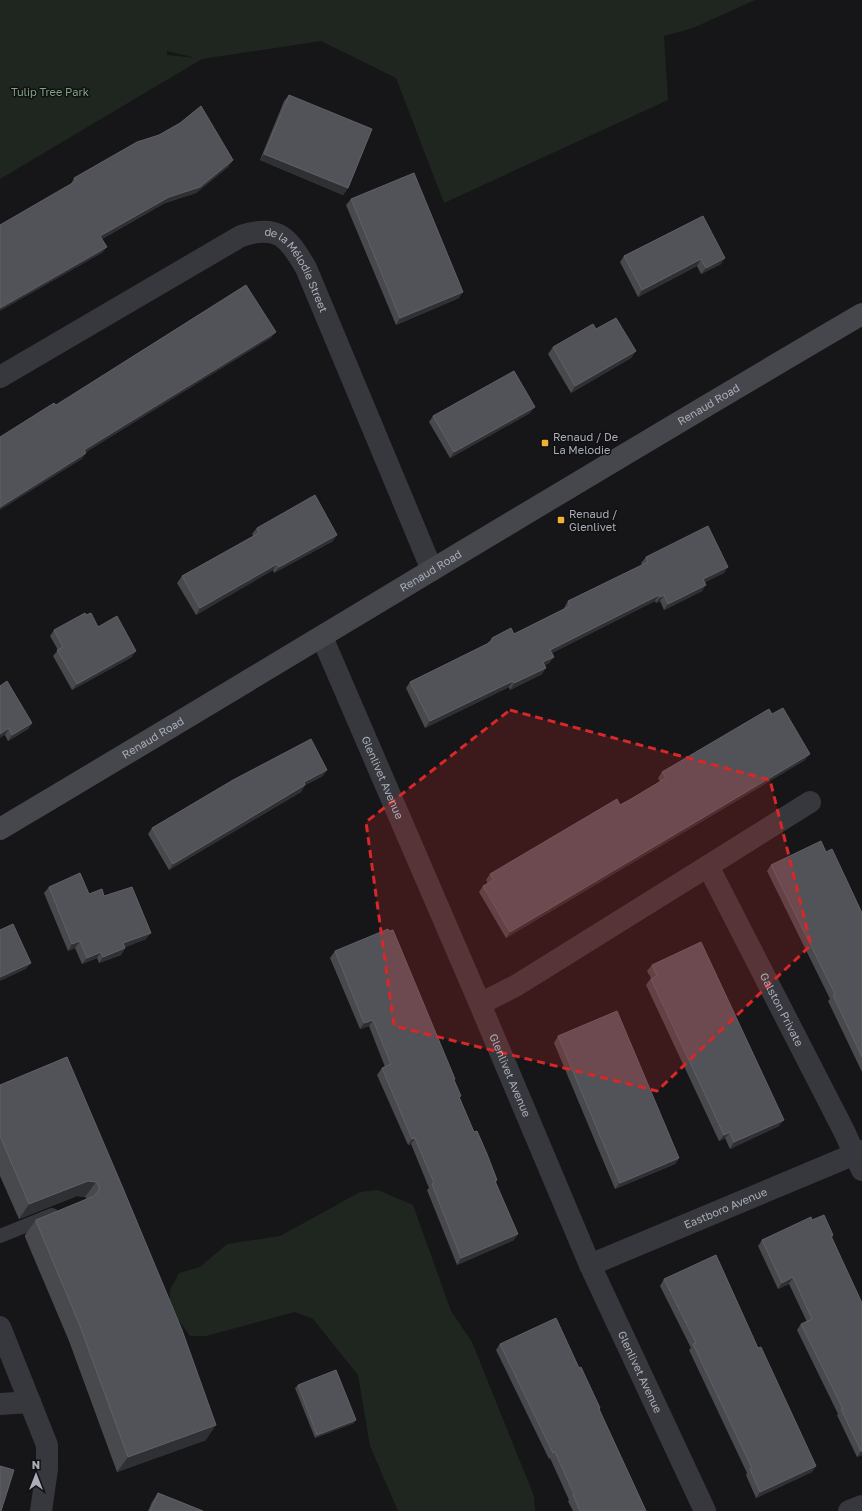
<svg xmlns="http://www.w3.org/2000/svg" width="862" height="1511" font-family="'Golos Text',sans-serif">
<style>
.green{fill:#1e261f;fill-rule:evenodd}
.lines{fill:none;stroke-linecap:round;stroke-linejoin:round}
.lane{stroke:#37383d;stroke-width:14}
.street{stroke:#37383d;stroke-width:22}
.secondary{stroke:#45474d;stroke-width:22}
.wall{fill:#47494d}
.shaded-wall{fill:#2f3033}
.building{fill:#525359;stroke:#5f6168}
.marked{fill:#d62828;fill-opacity:0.2;stroke:#d62828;stroke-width:3;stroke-dasharray:8 5;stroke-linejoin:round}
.poi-dot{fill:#f2b134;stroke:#111113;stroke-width:1.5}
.labels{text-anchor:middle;stroke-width:3;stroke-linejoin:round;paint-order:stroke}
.park-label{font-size:11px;fill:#7fa381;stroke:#111113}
.street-label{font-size:11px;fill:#a8adb8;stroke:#111113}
.poi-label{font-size:11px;fill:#a8adb8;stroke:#111113;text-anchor:start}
</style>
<rect width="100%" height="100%" fill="#161618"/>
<path class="green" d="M 0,0 L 755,0 L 693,28 L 664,36 L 668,100 L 444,203 L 396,78 L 321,41 L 202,59 L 0,179 ZM 167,51 L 196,58 L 197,58 L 167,55 Z
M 378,1190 L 413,1205 L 451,1311 L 472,1342 L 534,1496 L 535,1511 L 398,1511 L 370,1446 L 358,1375 L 313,1319 L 295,1312 L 206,1336 L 190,1336 L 170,1308 L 170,1290 L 179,1273 L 200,1267 L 227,1244 L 280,1236 L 360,1192 Z"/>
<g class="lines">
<path class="lane" d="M 0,1236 L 52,1215"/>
<g class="street">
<path id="s1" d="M 0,377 L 241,236 C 278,224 288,237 306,268 L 432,570"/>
<path id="s2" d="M 322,637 L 480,1004 L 590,1265 L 705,1511"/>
<path d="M 708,866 L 810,802"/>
<path id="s3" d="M 480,1004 L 517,985 L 708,866 L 844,1131 L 862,1170"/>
<path id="s4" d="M 590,1265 L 862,1151"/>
<path d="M 0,1327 L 47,1445 L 47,1469 L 41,1511"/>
<path d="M 0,1404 L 30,1402"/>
<path d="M 849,1511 L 862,1506"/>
</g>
<path class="secondary" id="s5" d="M 0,829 C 288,658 573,483 862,314"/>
</g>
<path class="wall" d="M 289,95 L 348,188 L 343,195 L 260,160 L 284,101 Z
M 233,160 L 228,167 L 196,193 L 165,203 L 102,239 L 102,253 L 71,184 L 74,178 Z
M 351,199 L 459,298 L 396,325 L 346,205 Z
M 703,216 L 721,264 L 701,274 L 697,266 L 638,297 L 620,262 L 624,256 Z
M 553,347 L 636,351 L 631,358 L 571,393 L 548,354 Z
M 530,413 L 450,458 L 429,422 L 433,416 Z
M 257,528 L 333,541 L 274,573 L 273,570 L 196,615 L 177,583 L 182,576 L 253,536 L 252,534 Z
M 646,557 L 724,573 L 705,582 L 702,591 L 664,610 L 660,601 L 656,603 L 655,601 L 552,653 L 554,657 L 549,663 L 545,665 L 542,674 L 510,690 L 509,687 L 425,728 L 406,688 L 410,682 L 487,644 L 492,638 L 514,634 L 564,609 L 564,608 L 568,601 L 642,565 L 641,563 Z
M 86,615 L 132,657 L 72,690 L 53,656 L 58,650 L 50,636 L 54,630 Z
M 0,686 L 32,723 L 28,729 L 8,741 L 5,735 Z
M 772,714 L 805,760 L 506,938 L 479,892 L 483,886 L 488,884 L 486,880 L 490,874 L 631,799 L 660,782 L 658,778 L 662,772 Z
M 323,776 L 305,785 L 301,792 L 169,870 L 148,834 L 152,828 Z
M 826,852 L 862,913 L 862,1072 L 828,1001 L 830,999 L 767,871 L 771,865 Z
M 49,887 L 89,894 L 104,896 L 146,939 L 125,947 L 125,948 L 121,955 L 99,963 L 97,958 L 82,964 L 75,948 L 68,951 L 44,893 Z
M 335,951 L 454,1081 L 460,1098 L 474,1132 L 497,1180 L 496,1182 L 514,1240 L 457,1265 L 427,1190 L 429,1188 L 411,1144 L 408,1145 L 377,1075 L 382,1068 L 385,1067 L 369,1026 L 360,1029 L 330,958 Z
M 652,965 L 779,1126 L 730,1149 L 725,1138 L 719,1141 L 646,985 L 651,978 L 647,971 Z
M 558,1036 L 679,1158 L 675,1164 L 615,1189 L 554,1043 Z
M 67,1057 L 206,1440 L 117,1472 L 69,1341 L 25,1237 L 25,1235 L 36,1220 L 87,1199 L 85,1197 L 77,1196 L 19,1219 L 0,1176 L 0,1085 Z
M 812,1220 L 833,1235 L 832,1238 L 862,1455 L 857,1457 L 837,1415 L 838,1414 L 797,1330 L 801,1324 L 807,1322 L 789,1284 L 778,1289 L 758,1246 L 762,1240 Z
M 664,1279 L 758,1348 L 816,1466 L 812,1472 L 756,1498 L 746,1475 L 747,1473 L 689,1350 L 691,1348 L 660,1286 Z
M 500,1344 L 579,1368 L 600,1408 L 599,1409 L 646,1511 L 573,1511 L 568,1501 L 569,1500 L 550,1458 L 549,1459 L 496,1350 Z
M 298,1385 L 354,1423 L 315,1438 L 295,1388 Z
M 158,1493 L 203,1511 L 148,1511 L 152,1502 Z"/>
<path class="shaded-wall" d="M 264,154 L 348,188 L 343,195 L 260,160 Z
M 233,160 L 228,167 L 196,193 L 165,203 L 96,242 L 100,236 Z
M 107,247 L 102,253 L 0,311 L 0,308 Z
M 725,258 L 721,264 L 701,274 L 706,268 Z
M 701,259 L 697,266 L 638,297 L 642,290 Z
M 463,292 L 459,298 L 396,325 L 400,318 Z
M 276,332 L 271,338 L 80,456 L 84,450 Z
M 636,351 L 631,358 L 571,393 L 575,386 Z
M 535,407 L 530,413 L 450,458 L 454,452 Z
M 86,453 L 82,459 L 0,510 L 0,507 Z
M 337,535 L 333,541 L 274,573 L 279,567 Z
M 277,564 L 273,570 L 196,615 L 200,608 Z
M 728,567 L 724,573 L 699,585 L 703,579 Z
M 706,585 L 702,591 L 664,610 L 668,604 Z
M 659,595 L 655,601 L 546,656 L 550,650 Z
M 664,595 L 660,601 L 656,603 L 660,597 Z
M 136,651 L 132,657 L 72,690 L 77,684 Z
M 554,657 L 549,663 L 539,668 L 543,662 Z
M 546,668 L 542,674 L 510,690 L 514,683 Z
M 513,681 L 509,687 L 425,728 L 430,721 Z
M 32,723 L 28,729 L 8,741 L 12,735 Z
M 9,728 L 5,735 L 0,738 L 0,734 Z
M 810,754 L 805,760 L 506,938 L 510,932 Z
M 327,770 L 323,776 L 299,788 L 304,782 Z
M 305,785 L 301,792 L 169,870 L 173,864 Z
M 151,933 L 146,939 L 119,950 L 123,943 Z
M 80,941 L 75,948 L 68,951 L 72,944 Z
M 125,948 L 121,955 L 99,963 L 103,957 Z
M 101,952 L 97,958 L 82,964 L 87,958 Z
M 31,963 L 26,969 L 0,981 L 0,977 Z
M 373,1020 L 369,1026 L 360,1029 L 364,1023 Z
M 784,1120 L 779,1126 L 730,1149 L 734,1142 Z
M 730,1132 L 725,1138 L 719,1141 L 724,1135 Z
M 415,1138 L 411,1144 L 408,1145 L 412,1139 Z
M 679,1158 L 675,1164 L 615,1189 L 620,1183 Z
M 88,1181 L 96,1182 L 85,1197 L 77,1196 L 19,1219 L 29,1204 Z
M 518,1234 L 514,1240 L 457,1265 L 461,1258 Z
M 793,1277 L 789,1284 L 778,1289 L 782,1283 Z
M 356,1420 L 354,1423 L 315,1438 L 317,1435 Z
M 216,1425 L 206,1440 L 117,1472 L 128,1457 Z
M 861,1451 L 862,1451 L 862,1455 L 857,1457 Z
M 816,1466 L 812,1472 L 756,1498 L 760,1492 Z"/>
<path class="building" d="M 289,95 L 372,129 L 348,188 L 264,154 Z
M 201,106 L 233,160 L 200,187 L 169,197 L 100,236 L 107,247 L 0,308 L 0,225 L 76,181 L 74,178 L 137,142 L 159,135 L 180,123 Z
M 414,173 L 463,292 L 400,318 L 351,199 Z
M 703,216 L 725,258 L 706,268 L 701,259 L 642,290 L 624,256 Z
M 246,285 L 276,332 L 84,450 L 86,453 L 0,507 L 0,437 L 54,403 L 56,405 Z
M 616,318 L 636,351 L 575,386 L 553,347 L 593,324 L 596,329 Z
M 514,371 L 535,407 L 454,452 L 433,416 Z
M 315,495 L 337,535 L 279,567 L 277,564 L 200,608 L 182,576 L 259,533 L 257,528 Z
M 708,526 L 728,567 L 703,579 L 706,585 L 668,604 L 664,595 L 660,597 L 659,595 L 550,650 L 554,657 L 543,662 L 546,668 L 514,683 L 513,681 L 430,721 L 410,682 L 493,641 L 492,638 L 511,628 L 514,634 L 570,606 L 568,601 L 648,562 L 646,557 Z
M 85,613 L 86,615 L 91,613 L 98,627 L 117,616 L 136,651 L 77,684 L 57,650 L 63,647 L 54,630 Z
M 7,681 L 32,723 L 12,735 L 9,728 L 0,734 L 0,686 Z
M 783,708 L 810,754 L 510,932 L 483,886 L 494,880 L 490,874 L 617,799 L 620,805 L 631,799 L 666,778 L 662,772 L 769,709 L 772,714 Z
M 311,739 L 327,770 L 304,782 L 305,785 L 173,864 L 152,828 L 233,780 Z
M 821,841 L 826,852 L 832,849 L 862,913 L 862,1057 L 833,995 L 835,994 L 771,865 Z
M 80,873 L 89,894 L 102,889 L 104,896 L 132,887 L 151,933 L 123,943 L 125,948 L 103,957 L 101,952 L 87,958 L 80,941 L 72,944 L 49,887 Z
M 13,924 L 31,963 L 0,977 L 0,930 Z
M 388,929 L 389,931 L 393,930 L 455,1079 L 454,1080 L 461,1096 L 459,1097 L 474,1132 L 477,1131 L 487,1154 L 497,1180 L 495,1181 L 518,1234 L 461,1258 L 432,1184 L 434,1183 L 415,1138 L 412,1139 L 382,1068 L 391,1064 L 373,1020 L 364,1023 L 335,951 Z
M 701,942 L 784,1120 L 734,1142 L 730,1132 L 724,1135 L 651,979 L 657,976 L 652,965 Z
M 617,1011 L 679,1158 L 620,1183 L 558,1036 Z
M 67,1057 L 122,1186 L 182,1330 L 216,1425 L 128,1457 L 80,1326 L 36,1221 L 36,1220 L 94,1196 L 99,1190 L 99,1186 L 96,1182 L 88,1181 L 29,1204 L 0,1136 L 0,1085 Z
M 824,1215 L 833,1235 L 831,1236 L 862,1303 L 862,1451 L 861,1451 L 841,1409 L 843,1409 L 801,1324 L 812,1319 L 793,1277 L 782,1283 L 762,1240 L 811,1217 L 812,1220 Z
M 716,1255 L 758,1348 L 761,1347 L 816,1466 L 760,1492 L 750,1469 L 752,1468 L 693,1344 L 696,1343 L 664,1279 Z
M 556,1318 L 579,1368 L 581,1367 L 600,1408 L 599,1409 L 646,1511 L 580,1511 L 573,1495 L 574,1494 L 555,1452 L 553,1453 L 500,1344 Z
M 336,1370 L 356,1420 L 317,1435 L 298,1385 Z
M 0,1466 L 14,1470 L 1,1511 L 0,1511 Z
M 158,1493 L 203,1511 L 150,1511 Z"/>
<path class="marked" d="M 510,710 L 770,780 L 811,945 L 657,1091 L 394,1026 L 366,822 Z"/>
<g class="poi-dot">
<rect x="541" y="439" width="8" height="8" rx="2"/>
<rect x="557" y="516" width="8" height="8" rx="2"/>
</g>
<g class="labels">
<g class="park-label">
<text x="50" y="96">Tulip Tree Park</text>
</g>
<g class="street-label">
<text dy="4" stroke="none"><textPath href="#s1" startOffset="356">de la Mélodie Street</textPath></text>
<text dy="4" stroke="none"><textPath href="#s5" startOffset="826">Renaud Road</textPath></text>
<text dy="4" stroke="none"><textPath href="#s5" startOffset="502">Renaud Road</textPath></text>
<text dy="4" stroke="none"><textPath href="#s5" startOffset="178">Renaud Road</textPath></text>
<text dy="4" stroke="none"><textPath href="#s2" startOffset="153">Glenlivet Avenue</textPath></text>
<text dy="4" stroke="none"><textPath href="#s3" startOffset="428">Galston Private</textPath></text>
<text dy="4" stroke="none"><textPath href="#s2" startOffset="477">Glenlivet Avenue</textPath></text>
<text dy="4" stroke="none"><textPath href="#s4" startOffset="147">Eastboro Avenue</textPath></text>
<text dy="4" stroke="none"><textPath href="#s2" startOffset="801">Glenlivet Avenue</textPath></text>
</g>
<g class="poi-label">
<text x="553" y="441">Renaud / De<tspan x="553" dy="13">La Melodie</tspan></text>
<text x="569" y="518">Renaud /<tspan x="569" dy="13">Glenlivet</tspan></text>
</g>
</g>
<g transform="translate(36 1475)" stroke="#111113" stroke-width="3" paint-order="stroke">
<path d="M0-3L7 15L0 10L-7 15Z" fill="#a8adb8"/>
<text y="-6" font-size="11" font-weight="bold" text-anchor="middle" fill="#a8adb8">N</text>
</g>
</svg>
